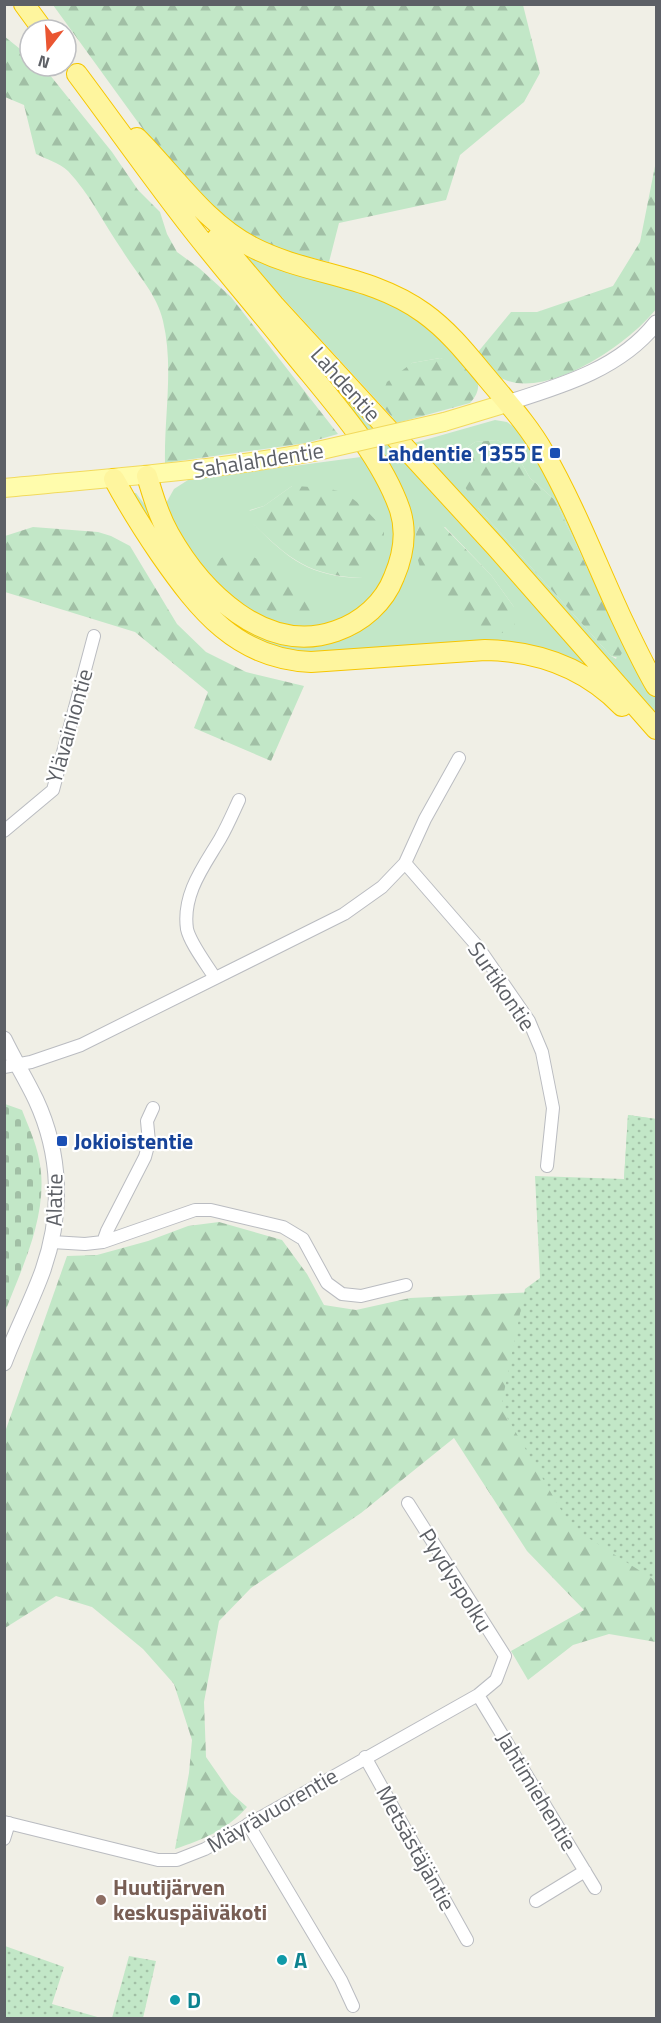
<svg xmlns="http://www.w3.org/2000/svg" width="661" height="2023" font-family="'Titillium Web',sans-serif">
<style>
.grass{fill:#c2e7c7;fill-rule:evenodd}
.forest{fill:url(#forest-firs)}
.cemetery{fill:url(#cemetery-stones)}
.park{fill:url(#park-dots)}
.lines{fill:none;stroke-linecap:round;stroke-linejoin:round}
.minor-casing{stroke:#babcc1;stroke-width:14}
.tertiary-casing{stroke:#babcc1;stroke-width:17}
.primary-casing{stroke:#f2da5d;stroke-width:20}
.trunk-casing{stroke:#f6c600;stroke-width:22}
.minor{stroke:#fff;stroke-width:12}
.tertiary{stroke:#fff;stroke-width:15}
.primary{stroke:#fffcac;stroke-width:18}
.trunk{stroke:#fef59e;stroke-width:20}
.primary-bridge-casing{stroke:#f2da5d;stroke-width:20;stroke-linecap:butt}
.primary-bridge{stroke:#fffcac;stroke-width:18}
.transit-dot{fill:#1a4fb4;stroke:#fff;stroke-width:2}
.education-dot{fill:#8d6e63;stroke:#fff;stroke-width:2}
.culture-dot{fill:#0f9aa8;stroke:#fff;stroke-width:2}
.labels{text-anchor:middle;stroke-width:4.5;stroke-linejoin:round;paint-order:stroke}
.street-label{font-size:22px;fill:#5d6066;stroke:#fff}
.transit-label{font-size:22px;font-weight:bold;fill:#164399;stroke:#fff;text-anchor:end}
.education-label{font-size:22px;font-weight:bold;fill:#785e54;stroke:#fff;text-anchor:start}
.culture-label{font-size:22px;font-weight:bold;fill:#0d838f;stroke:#fff;text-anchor:start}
</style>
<defs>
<pattern id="forest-firs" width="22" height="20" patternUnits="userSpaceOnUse" patternTransform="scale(1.5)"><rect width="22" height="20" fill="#c2e7c7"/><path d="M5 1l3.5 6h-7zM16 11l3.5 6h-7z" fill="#a1bfa5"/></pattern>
<pattern id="cemetery-stones" width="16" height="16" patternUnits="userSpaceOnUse" patternTransform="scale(1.5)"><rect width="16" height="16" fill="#c2e7c7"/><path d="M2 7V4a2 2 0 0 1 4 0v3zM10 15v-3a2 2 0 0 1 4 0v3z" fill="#a1bfa5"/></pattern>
<pattern id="park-dots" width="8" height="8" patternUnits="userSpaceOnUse" patternTransform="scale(1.5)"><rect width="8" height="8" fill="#c2e7c7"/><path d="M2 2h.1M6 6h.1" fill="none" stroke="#a1bfa5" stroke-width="1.8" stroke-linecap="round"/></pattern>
</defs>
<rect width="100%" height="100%" fill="#f0efe6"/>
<path class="grass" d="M 234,245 L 387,301 L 423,323 L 449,344 L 468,369 L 440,358 L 412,363 L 382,404 L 392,417 Z
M 294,339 L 372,423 L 402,460 L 594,671 L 560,658 L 331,656 L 267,648 L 202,601 L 130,493 L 136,493 L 148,509 L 262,633 L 362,625 L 409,525 ZM 419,526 L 445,527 L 491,575 L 514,607 L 416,553 L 416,535 Z
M 495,420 L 507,422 L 521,432 L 550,480 L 656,696 L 656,715 L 466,499 L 414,443 ZM 497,440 L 512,447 L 530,478 L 555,500 L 623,643 L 616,659 L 611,656 L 478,508 L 462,451 L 475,442 Z
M 361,457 L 375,474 L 389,501 L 397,538 L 385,581 L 353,616 L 310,630 L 260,620 L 217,588 L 174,528 L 165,505 L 174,489 L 188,480 ZM 292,486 L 363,578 C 306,577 285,556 247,517 L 250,510 L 264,506 Z"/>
<path class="forest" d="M 53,5 L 523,5 L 540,73 L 524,102 L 460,155 L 446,200 L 339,223 L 329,262 L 279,250 L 246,237 L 174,172 Z
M 4,36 L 30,57 L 30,66 L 41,66 L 45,69 L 112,152 L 138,190 L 160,212 L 167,234 L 177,252 L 199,268 L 231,297 L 338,434 L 306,443 L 165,463 C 164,416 174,367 163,321 C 157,294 136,273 122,250 C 104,224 90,194 68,171 C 60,163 46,159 36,154 L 24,105 L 5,97 Z
M 656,161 L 656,309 C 629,344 544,403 499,377 C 491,372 484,359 478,352 L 511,312 L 537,312 L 613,286 L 640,242 Z
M 440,358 C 462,363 493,378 470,403 L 397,423 L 381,404 L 381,397 L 387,382 L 412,363 Z
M 497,440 L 512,447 L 530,478 L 555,500 L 623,643 L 623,651 L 619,658 L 611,656 L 478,508 L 460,479 L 457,466 L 462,451 L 475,442 Z
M 292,486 C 346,488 347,490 384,529 C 384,554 382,561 363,578 C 305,576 286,556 246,517 L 246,512 L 264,506 Z
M 428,521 L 444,527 L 491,575 L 514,607 L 515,624 L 502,633 L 479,632 L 454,616 L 426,589 L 416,553 L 416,534 L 419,526 Z
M 33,527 L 98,532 L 111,536 L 130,546 L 177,624 L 206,652 L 246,672 L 304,686 L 271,761 L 194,728 L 208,692 L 135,632 L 5,592 L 5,536 Z
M 230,553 L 250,556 L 282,567 L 315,594 L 316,610 L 306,618 C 270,615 237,602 213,574 L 216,561 Z
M 628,1115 L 656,1119 L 656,1642 L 609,1634 L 573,1645 L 528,1680 L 511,1651 L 584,1610 L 527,1551 L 454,1438 L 361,1513 L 251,1588 L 219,1621 L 204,1702 L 206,1757 L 231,1793 L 247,1807 C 227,1830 204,1839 175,1849 L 189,1773 L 192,1740 L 174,1684 L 143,1649 L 92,1607 L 56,1596 L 5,1628 L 5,1432 L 67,1256 L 97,1255 L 148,1241 L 188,1226 L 219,1222 L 282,1240 L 307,1274 L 324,1305 L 356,1310 L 410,1298 L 537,1292 L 624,1179 Z"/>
<path class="cemetery" d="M 5,1104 L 22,1110 C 28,1126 36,1142 39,1159 C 50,1211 23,1265 5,1312 Z"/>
<path class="park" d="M 628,1115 L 656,1119 L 656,1581 L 571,1527 L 501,1407 L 525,1289 L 540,1278 L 535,1176 L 624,1179 Z
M 5,1946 L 64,1967 L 52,2004 L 101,2018 L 5,2018 Z
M 129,1956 L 156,1961 L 143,2018 L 112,2018 Z"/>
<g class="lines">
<defs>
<path id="minor" d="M 4,831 L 53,790 L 94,636
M 405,863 L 478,947 L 529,1021 L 542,1052 L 553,1108 L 547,1166
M 215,978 C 207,965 190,943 187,929 C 182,894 204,866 220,839 C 227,827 233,813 239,800
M 4,1067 L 31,1062 L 81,1045 L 344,914 L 382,887 L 405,863 L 425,819 L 459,758
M 52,1242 L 85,1244 L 103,1242 L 195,1210 L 211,1210 L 283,1227 L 303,1239 L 327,1283 L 342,1294 L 361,1296 L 406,1285
M 103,1242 L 107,1231 L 145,1157 L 149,1142 L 147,1121 L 153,1108
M 478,1695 L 595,1888
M 365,1757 L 467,1940
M 4,1822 L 158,1860 L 177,1860 L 205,1849 L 478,1695 L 496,1680 L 505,1656 L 408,1503
M 248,1824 L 341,1980 L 353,2006
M 4,1839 L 9,1823
M 536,1901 L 585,1871"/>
<path id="tertiary" d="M 507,403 C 561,386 620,369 656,323
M 4,1039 C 14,1060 26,1079 36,1100 C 61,1154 63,1213 43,1270 C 32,1301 16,1331 4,1363"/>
<path id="primary" d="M 444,422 L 507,403
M 4,488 C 108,478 210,471 313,452"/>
<path id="trunk" d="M 24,4 L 43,30
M 77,74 C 116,126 153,179 193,230 C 222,267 253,303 282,339 C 322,390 379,449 400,510 C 407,532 403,556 394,577 C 384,603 362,622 336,631 C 265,656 201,591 169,534 C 159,516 153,496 147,476
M 137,138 C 174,175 205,223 252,247 C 308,276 370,274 424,313 C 449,331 467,354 487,378 C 507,402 529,426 544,453 C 574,505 596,563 621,617 C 632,640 643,664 656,686
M 217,238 L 274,305 L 496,547 L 656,729
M 114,479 C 128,505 143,529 160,554 C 199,610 237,659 311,662 L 485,650 C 537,651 585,668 622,706"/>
</defs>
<use href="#minor" class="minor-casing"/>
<use href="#tertiary" class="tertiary-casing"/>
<use href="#primary" class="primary-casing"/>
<use href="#trunk" class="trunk-casing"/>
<use href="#minor" class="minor"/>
<use href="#tertiary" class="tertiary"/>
<use href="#primary" class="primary"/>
<use href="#trunk" class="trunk"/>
<defs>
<path id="primary-bridge" d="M 313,452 L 444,422"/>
</defs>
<use href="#primary-bridge" class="primary-bridge-casing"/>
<use href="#primary-bridge" class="primary-bridge"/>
</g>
<g class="transit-dot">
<rect x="549" y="447" width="12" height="12" rx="3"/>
<rect x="56" y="1135" width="12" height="12" rx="3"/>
</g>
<circle class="education-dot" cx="101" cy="1900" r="6"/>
<g class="culture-dot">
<circle cx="282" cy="1960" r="6"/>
<circle cx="175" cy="2000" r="6"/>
</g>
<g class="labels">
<g class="street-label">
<text transform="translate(346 384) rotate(48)" y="8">Lahdentie</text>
<text transform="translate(258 460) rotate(-9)" y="8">Sahalahdentie</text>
<text transform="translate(69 726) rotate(-74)" y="8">Ylävainiontie</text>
<text transform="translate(502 986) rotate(56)" y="8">Surtikontie</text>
<text transform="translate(54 1200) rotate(-89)" y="8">Alatie</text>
<text transform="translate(456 1580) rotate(58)" y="8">Pyydyspolku</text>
<text transform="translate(537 1791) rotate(59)" y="8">Jahtimiehentie</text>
<text transform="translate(272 1810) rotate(-30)" y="8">Mäyrävuorentie</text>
<text transform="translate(416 1848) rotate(61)" y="8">Metsästäjäntie</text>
</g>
<g class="transit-label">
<text x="543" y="461">Lahdentie 1355 E</text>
<text x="74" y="1149" text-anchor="start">Jokioistentie</text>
</g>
<g class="education-label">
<text x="113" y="1895">Huutijärven<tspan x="113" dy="25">keskuspäiväkoti</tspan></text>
</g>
<g class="culture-label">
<text x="294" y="1968">A</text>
<text x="187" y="2008">D</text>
</g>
</g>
<rect width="661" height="2023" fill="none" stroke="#5d6066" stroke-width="12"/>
<g transform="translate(48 48) rotate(197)"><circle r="28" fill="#ffffff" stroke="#bebfc2" stroke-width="1.5"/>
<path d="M0-4.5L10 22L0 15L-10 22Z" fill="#ea5632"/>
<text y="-9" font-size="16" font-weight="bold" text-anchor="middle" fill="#5d6066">N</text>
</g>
</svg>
